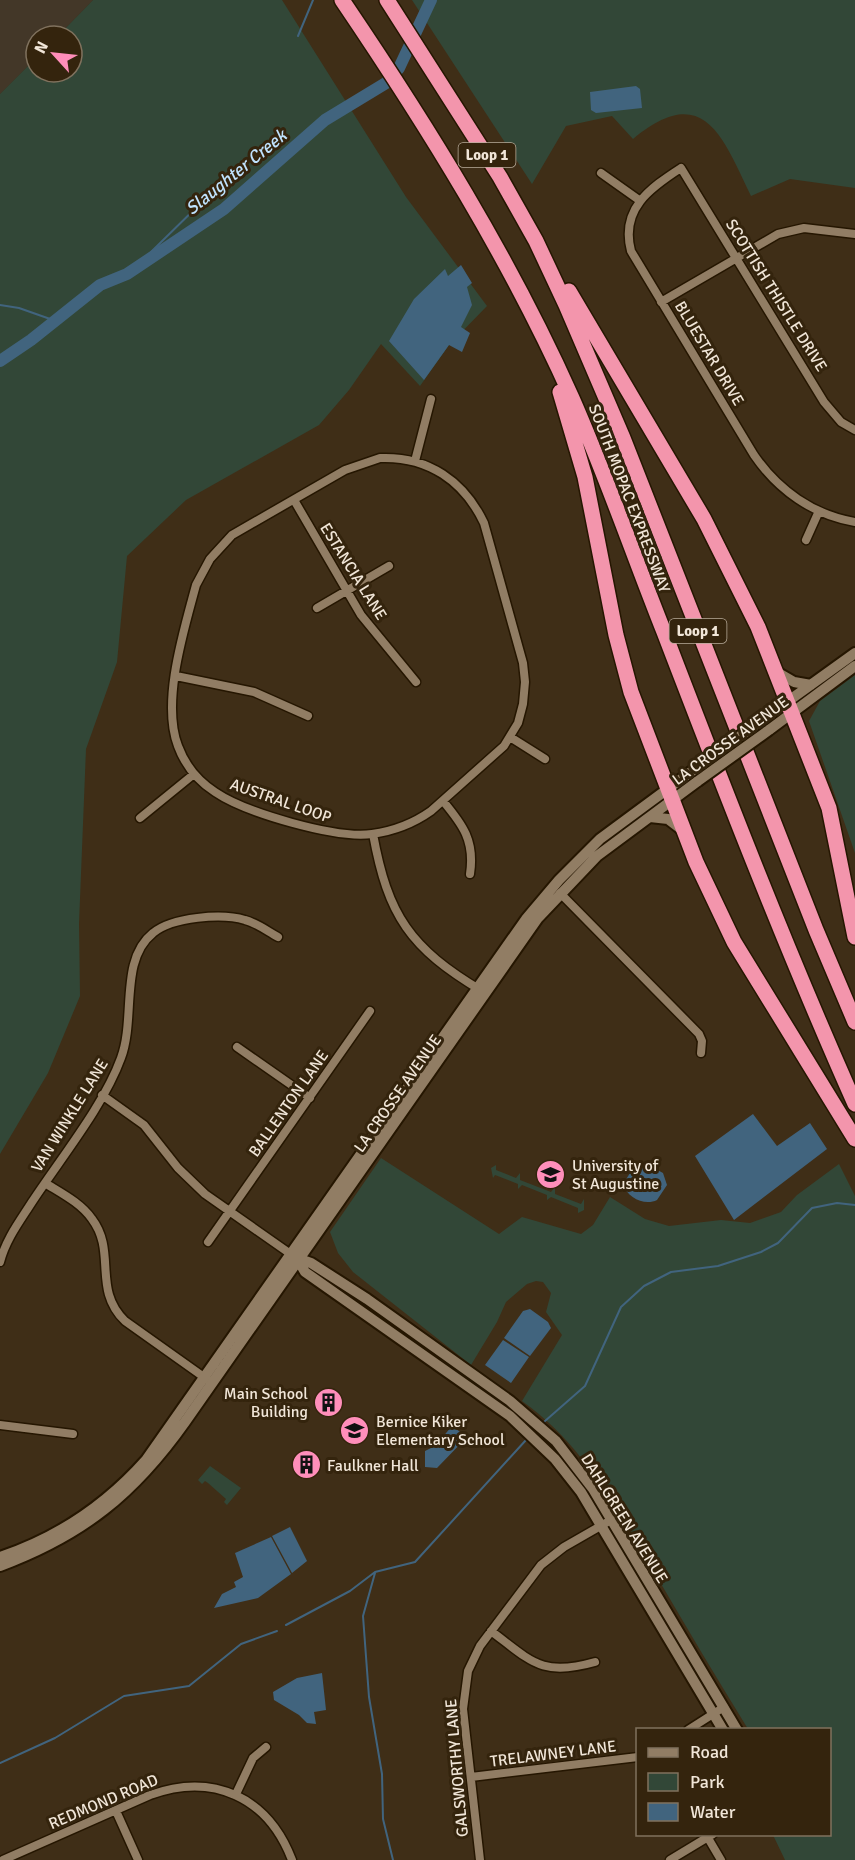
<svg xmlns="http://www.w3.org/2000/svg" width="855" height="1860" font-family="Signika,sans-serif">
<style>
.commercial{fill:#433728}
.green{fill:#324737}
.water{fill:#41647e}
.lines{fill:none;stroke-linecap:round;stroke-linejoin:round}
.stream{stroke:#41647e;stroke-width:2}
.river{stroke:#41647e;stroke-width:12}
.minor-casing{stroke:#251601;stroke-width:11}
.tertiary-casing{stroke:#251601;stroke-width:14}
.motorway-casing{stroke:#251601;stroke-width:18}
.minor{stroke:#917d64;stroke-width:8}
.tertiary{stroke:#917d64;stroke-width:10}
.motorway{stroke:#f395ac;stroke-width:15}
.tertiary-bridge-casing{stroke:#251601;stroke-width:14;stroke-linecap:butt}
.tertiary-bridge{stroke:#917d64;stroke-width:10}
.labels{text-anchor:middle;stroke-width:6;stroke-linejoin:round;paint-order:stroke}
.shield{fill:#34240d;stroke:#b8ac9b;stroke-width:1.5}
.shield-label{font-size:15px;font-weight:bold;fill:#f1e6d8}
.street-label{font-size:16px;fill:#f1e6d8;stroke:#34240d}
.poi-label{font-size:16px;fill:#f1e6d8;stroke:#34240d;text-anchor:start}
.water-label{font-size:18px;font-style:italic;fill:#c0e3fe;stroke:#34240d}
</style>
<rect width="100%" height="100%" fill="#3f2e17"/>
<path class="commercial" d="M 0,0 L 93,0 L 58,36 L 36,36 L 36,58 L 0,94 Z"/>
<path class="green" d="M 93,0 L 282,0 L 406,197 L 487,306 L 449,345 L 420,386 L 381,344 L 349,390 L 319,425 L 186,500 L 127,556 L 117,662 L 86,749 L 79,924 L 80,996 L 48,1073 L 0,1154 L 0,94 L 36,58 L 36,72 L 72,72 L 72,36 L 58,36 Z
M 412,0 L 855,0 L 855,188 L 790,179 L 751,196 C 723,138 704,80 633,139 L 612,116 L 566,126 L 532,184 Z
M 855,675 L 855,853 L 809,721 L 820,701 Z
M 381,1158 L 499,1234 L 522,1217 L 581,1234 L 593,1225 L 610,1197 L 645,1219 L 669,1226 L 721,1220 L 750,1223 L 781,1212 L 797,1195 L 839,1164 L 855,1196 L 855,1860 L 785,1860 L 773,1835 L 830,1834 L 830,1730 L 748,1729 C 717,1679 687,1628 657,1577 C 620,1513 584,1445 522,1401 L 562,1335 L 546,1312 L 551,1293 L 543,1282 L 536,1281 L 527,1284 L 506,1302 L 497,1322 L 471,1365 L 353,1272 L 338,1253 L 330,1232 Z
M 496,1165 L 496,1170 L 516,1178 L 520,1173 L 520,1180 L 551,1192 L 555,1187 L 555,1194 L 581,1204 L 584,1199 L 584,1210 L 578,1213 L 578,1208 L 551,1197 L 547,1200 L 547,1195 L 522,1185 L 518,1189 L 518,1184 L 495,1175 L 493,1178 L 491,1168 Z
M 210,1466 L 241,1488 L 227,1505 L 224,1502 L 226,1499 L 208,1483 L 205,1481 L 202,1484 L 198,1480 Z"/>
<path class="water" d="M 636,86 L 640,89 L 642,108 L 596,113 L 591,110 L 590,92 Z
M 461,265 L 472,283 L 467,287 L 472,305 L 461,327 L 470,333 L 462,352 L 449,345 L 424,380 L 389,341 L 414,299 L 445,269 L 448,276 Z
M 753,1114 L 777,1146 L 810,1123 L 827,1149 L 734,1220 L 695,1156 Z
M 650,1166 L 663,1173 L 667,1185 L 657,1200 C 645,1206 627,1198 623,1184 L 632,1170 Z
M 530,1309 L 548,1322 L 551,1328 L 530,1356 L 504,1338 L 523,1311 Z
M 503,1340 L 529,1357 L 511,1383 L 485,1365 Z
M 452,1426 L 467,1437 L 437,1468 L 425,1467 L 425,1451 L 435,1446 Z
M 290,1527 L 307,1561 L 292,1573 L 272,1536 Z
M 271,1537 L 291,1574 L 258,1598 L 214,1608 L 222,1594 L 236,1587 L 234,1582 L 243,1577 L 235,1553 Z
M 322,1673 L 326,1710 L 314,1712 L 316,1724 L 307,1723 L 299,1715 L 274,1700 L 273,1692 L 297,1678 Z"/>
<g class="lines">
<path class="stream" d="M 298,36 L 313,0
M 152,257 L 151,252 L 209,195
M 0,305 L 19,308 L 53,320
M 545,1421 L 585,1386 L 621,1307 L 644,1286 L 671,1272 L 718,1266 L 761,1252 L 778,1243 L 812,1208 L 837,1203 L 855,1205
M 375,1573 L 363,1616 L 369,1697 L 382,1774 L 383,1819 L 393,1860
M 286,1625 L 350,1591 L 375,1572 L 415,1562 L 526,1440
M 0,1763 L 55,1738 L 124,1696 L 189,1686 L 241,1644 L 277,1631"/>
<path class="river" d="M 0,361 L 31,340 L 100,285 L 127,274 L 224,209 L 325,120 L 386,83 L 399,68 L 431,0"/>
<defs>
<path id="minor" d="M 601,173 L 639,200
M 661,302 L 778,234 L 804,228 L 855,234
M 855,430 L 841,422 L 824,402 L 681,168 C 650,188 620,209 631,251 L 754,455 C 778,490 813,515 855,522
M 380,458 C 428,456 464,481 484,523 L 523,663 L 525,682 L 523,704 L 518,723 L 504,746 L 431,811 C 414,823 394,831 372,834 C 336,839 246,813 215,792 C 198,781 185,765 178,746 C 161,702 184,630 196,585 L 210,559 L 232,535 L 345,470 Z
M 415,461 L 431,399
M 294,500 L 361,615 L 416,682
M 806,540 L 819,511
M 317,608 L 389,566
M 176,676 L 254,692 L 308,716
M 510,737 L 545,759
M 443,801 C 463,825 475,841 470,874
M 140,818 L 194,774
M 373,834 C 388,916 410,948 482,991
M 560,893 L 699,1034 L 702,1041 L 701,1053
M 237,1047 L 310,1098
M 102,1095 L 144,1125 L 178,1168 L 205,1194 L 292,1255
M 45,1183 C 61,1193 81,1203 92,1219 C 117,1252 92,1289 125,1321 L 208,1380
M 208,1242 L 370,1011
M 0,1262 C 6,1239 20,1221 32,1202 C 61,1158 104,1105 121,1058 C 136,1018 119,960 153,933 C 172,917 222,913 245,920 C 257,923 267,931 278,937
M 0,1425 L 73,1434
M 491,1631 C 532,1662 542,1677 595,1662
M 688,1730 L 724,1707
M 471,1777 L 638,1757
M 236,1794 L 253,1758 L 266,1747
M 116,1811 L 138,1860
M 708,1838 L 721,1860
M 3,1860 L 150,1795 C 213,1772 268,1797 292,1860
M 480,1860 L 463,1709 L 468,1671 L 480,1646 L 541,1565 L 564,1547 L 611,1520
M 670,1860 L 713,1834"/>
<path id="tertiary" d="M 775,671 L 794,682 L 811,685
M 762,720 L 855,653
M 769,730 L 855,666
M 650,817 L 668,819 L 681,829
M 294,1257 L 311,1263 L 367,1299 L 510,1401 L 556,1441 L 593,1489 L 737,1730
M 298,1260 L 305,1272 L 510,1416 L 555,1459 L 581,1492 L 723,1730
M 0,1557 C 57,1538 106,1505 146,1460 L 526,919 L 559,880 L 600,839 L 692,771
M 0,1566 C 83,1535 134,1494 185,1422 L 538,918 L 597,856 L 698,781"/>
<path id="motorway" d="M 342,0 C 428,127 509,257 572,398 C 606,475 633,554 664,632 C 725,791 786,949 855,1104
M 387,0 L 500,177 L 536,241 L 566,305 L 623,438 L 816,930 L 855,1022
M 569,291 L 704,519 L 758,627 L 829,808 L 855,937
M 560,392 L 585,477 L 616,635 L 631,692 L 696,862 L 734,942 L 855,1139"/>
</defs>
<use href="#minor" class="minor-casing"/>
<use href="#tertiary" class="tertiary-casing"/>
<use href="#motorway" class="motorway-casing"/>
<use href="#minor" class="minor"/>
<use href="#tertiary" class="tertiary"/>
<use href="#motorway" class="motorway"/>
<defs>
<path id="tertiary-bridge" d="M 692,771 L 762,720
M 698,781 L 769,730"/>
</defs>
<use href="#tertiary-bridge" class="tertiary-bridge-casing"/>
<use href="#tertiary-bridge" class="tertiary-bridge"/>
</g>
<defs>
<symbol id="university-disc" viewBox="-11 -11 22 22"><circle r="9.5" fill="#ff8eba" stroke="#34240d"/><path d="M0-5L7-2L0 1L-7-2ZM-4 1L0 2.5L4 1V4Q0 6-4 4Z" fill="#111"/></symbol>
<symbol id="building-disc" viewBox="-11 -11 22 22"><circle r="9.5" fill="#ff8eba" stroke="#34240d"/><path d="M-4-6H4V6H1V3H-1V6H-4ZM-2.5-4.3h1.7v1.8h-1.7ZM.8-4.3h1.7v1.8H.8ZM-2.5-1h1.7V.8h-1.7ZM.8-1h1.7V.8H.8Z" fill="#111"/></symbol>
<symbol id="school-disc" viewBox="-11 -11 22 22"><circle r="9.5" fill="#ff8eba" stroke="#34240d"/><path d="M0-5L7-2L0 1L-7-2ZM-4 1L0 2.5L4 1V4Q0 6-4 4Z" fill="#111"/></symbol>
</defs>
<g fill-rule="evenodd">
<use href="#university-disc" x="534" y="1158" width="33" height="33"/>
<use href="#building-disc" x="312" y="1386" width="33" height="33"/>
<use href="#school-disc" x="338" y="1414" width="33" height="33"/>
<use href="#building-disc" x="290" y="1448" width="33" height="33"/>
</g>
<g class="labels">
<g class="shield">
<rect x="458.5" y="143" width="57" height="24" rx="4.5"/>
<rect x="669.5" y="619" width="57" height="24" rx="4.5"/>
</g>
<g class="shield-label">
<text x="487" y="160">Loop 1</text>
<text x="698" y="636">Loop 1</text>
</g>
<g class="street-label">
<text transform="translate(777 295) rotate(58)" y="6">SCOTTISH THISTLE DRIVE</text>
<text transform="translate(710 353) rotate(59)" y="6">BLUESTAR DRIVE</text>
<text transform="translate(630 498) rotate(69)" y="6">SOUTH MOPAC EXPRESSWAY</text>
<text transform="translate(354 571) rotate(58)" y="6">ESTANCIA LANE</text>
<text transform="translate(730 740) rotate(-36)" y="6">LA CROSSE AVENUE</text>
<text transform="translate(281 800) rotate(19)" y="6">AUSTRAL LOOP</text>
<text transform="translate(397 1093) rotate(-55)" y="6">LA CROSSE AVENUE</text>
<text transform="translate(288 1103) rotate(-55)" y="6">BALLENTON LANE</text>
<text transform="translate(69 1115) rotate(-58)" y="6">VAN WINKLE LANE</text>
<text transform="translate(625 1518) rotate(58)" y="6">DAHLGREEN AVENUE</text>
<text transform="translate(553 1753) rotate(-7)" y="6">TRELAWNEY LANE</text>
<text transform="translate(456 1768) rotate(-95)" y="6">GALSWORTHY LANE</text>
<text transform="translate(103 1801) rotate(-23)" y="6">REDMOND ROAD</text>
</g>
<g class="poi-label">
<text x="572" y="1171">University of<tspan x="572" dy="18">St Augustine</tspan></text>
<text x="308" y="1399" text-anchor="end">Main School<tspan x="308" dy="18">Building</tspan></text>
<text x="376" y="1427">Bernice Kiker<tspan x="376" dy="18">Elementary School</tspan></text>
<text x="327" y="1471">Faulkner Hall</text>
</g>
<g class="water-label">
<text transform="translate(236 172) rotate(-39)" y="6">Slaughter Creek</text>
</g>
</g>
<rect x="636" y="1728" width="195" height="108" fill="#34240d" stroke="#80725e" stroke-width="1.5"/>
<rect x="648" y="1748" width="30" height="9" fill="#917d64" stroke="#80725e" stroke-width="1.5"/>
<text x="690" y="1758" font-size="18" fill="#f1e6d8">Road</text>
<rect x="648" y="1773" width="30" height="18" fill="#324737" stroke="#80725e" stroke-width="1.5"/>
<text x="690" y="1788" font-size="18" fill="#f1e6d8">Park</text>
<rect x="648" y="1803" width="30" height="18" fill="#41647e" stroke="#80725e" stroke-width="1.5"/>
<text x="690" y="1818" font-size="18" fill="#f1e6d8">Water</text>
<g transform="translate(54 54) rotate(297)"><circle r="28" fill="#34240d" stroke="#80725e" stroke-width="1.5"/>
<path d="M0-4.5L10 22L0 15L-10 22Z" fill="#ff8eba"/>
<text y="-9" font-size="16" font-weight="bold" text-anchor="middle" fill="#f1e6d8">N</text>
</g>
</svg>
